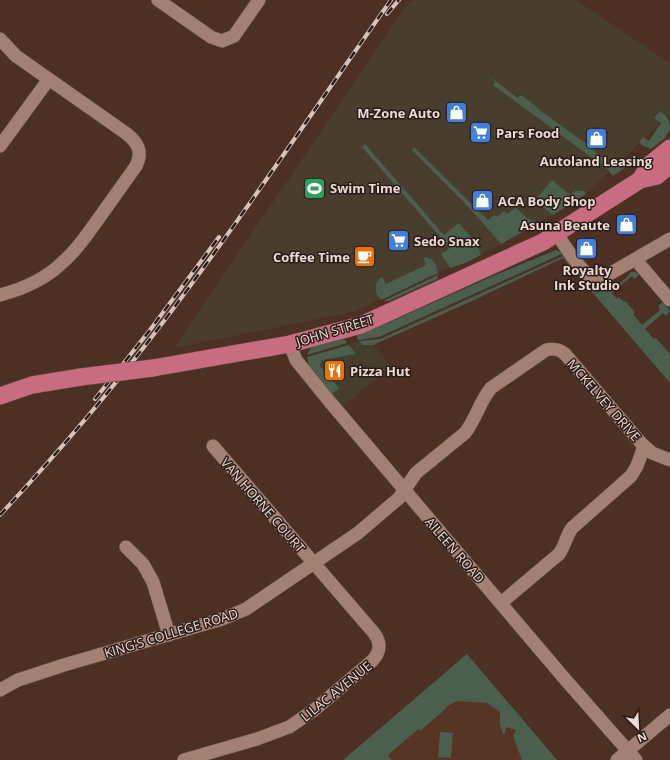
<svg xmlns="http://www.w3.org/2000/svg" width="670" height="760" font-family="'Open Sans',sans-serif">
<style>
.commercial{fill:#463e2d}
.industrial{fill:#493d2e}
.built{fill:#573525}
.green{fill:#4a5f4c}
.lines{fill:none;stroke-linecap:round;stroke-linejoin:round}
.minor-casing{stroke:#654e43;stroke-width:14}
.major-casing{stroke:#654e43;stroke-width:18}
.minor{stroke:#a28172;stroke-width:13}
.major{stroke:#c86d7f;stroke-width:17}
.rail-casing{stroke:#d7c3ba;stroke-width:4}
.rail{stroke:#281b16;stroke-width:2.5;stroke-dasharray:8;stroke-linecap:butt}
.major-bridge-casing{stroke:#654e43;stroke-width:18;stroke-linecap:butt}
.major-bridge{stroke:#c86d7f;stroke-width:17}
.labels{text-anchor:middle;stroke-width:3;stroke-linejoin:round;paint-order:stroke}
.poi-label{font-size:13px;font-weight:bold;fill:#eedbd3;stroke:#281b16;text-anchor:start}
.street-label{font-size:13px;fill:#eedbd3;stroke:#281b16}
</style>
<rect width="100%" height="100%" fill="#4b3023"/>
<path class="commercial" d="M 369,340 L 391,366 L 342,407 L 309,365 L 307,357 L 359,341 Z"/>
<path class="industrial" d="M 413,0 L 576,0 L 670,63 L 670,114 L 586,194 L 531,228 L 465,263 L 455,265 L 353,312 L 174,348 L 407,4 Z"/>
<path class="built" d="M 467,654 L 557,760 L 343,760 Z"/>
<path class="green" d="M 487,75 L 518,98 L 521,95 L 537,107 L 537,108 L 595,150 L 594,151 L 612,166 L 617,161 L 632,157 L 636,160 L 613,176 L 607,169 L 493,85 L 495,82 Z
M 660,111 C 668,116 670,121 670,131 L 669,131 L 665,138 L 651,149 L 643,146 L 639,142 L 643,137 L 649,141 L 661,123 L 654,118 Z
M 365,144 L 444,235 L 459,223 L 477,244 L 481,255 L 465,263 L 450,268 L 449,266 L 441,254 L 449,249 L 447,245 L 362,147 Z
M 414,147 L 488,220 L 494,215 L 497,217 L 504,211 L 508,214 L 515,207 L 527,218 L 538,223 L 501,244 L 474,213 L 412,150 Z
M 552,180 L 570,195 L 575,191 L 583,191 L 586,194 L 553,215 L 538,203 L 538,197 Z
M 556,250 L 564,253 L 379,337 L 358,340 L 357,338 L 357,335 L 392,321 L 493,276 Z
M 565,255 L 588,280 L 588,283 L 591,285 L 593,282 L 595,292 L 612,290 L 627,277 L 631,272 L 635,272 L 639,275 L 635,279 L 632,276 L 612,293 L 617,299 L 619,297 L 624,302 L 625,301 L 635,312 L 633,314 L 642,325 L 659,311 L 660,308 L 658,306 L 663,302 L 670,311 L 666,316 L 663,313 L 662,314 L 645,329 L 654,339 L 656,338 L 670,354 L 670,383 L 563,258 L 472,301 L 373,345 L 363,345 L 359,341 L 380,339 Z
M 426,257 C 434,258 437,266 438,273 L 381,300 C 374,293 373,282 382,277 L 386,284 L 426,265 L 423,258 Z
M 438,275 L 437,279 L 389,301 L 383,301 Z
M 344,339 L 347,343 L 307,355 C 312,341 332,341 344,339 Z
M 349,345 L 356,354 L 322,360 L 320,366 L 339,388 L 332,394 L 309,365 L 307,357 Z
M 467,654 L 557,760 L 522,760 L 513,736 L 516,730 L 506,727 L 505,733 L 503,734 L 500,725 L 500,712 L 487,703 L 457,701 L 449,705 L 441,713 L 420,731 L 418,729 L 388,755 L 392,760 L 343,760 Z
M 440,732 L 453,733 L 451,758 L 438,757 Z"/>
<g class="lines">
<defs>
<path id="minor" d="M 158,0 L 211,37 L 222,41 L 234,36 L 259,0
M 0,39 L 16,56 L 127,134 C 138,143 143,152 136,166 C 124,183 111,201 99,218 C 88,233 78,249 64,261 C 47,278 23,289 0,295
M 0,146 L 49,79
M 557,234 C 564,245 580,270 591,277 C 596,279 601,279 606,276 L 670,239
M 635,259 L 670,300
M 290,344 L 296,360 L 330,402 L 564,678 L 636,760
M 126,547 L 143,564 L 153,582 L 169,635
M 501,603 L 559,554 C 565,546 566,536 572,528 L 631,476 L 637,466 L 644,446
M 0,690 L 18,680 L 64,665 L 222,619 L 246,609 L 358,533 L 399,498 L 416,473 L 465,433 C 476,419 480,401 491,388 L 546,350 C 554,348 559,349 565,354 L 641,443 L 652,453 L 670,460
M 184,760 L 257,739 L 289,727 L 314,710 L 372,661 C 381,652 381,642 374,633 L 213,446
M 617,760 L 670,715"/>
<path id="major" d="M 640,180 L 649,165 L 670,148
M 153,368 L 290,344 L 361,325 L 543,242 L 640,180 L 657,176 L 670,165
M 0,396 L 32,385 L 81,377"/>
</defs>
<use href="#minor" class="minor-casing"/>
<use href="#major" class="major-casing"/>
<use href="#minor" class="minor"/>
<use href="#major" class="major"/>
<defs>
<path id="rail" d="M 387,14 L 399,0
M 95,399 L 150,330 L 219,237
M 0,515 C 54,457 106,397 154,334 C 237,226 312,112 391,0"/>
</defs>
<use href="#rail" class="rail-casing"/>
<use href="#rail" class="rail"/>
<defs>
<path id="major-bridge" d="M 81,377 L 153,368"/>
</defs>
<use href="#major-bridge" class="major-bridge-casing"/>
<use href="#major-bridge" class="major-bridge"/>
</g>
<defs>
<symbol id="shop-square" viewBox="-11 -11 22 22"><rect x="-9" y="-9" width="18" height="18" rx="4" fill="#3f7fe0" stroke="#281b16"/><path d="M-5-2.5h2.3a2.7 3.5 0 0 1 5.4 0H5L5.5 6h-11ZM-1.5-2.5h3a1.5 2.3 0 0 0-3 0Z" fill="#fff"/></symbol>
<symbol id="supermarket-square" viewBox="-11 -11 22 22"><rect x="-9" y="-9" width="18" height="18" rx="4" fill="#3f7fe0" stroke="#281b16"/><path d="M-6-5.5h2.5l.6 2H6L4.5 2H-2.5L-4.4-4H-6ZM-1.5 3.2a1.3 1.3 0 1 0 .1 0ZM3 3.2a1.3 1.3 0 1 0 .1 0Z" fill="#fff"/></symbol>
<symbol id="stadium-square" viewBox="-11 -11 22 22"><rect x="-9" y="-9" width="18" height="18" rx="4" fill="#2e9e5b" stroke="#281b16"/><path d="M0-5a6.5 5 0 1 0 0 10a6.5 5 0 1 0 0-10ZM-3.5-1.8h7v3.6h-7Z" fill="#fff"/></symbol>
<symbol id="cafe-square" viewBox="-11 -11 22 22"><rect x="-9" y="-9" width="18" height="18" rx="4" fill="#e8710a" stroke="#281b16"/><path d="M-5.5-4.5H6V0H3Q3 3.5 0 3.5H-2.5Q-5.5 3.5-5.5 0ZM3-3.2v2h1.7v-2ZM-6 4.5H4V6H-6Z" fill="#fff"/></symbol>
<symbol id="restaurant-square" viewBox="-11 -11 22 22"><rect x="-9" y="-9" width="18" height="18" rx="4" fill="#e8710a" stroke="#281b16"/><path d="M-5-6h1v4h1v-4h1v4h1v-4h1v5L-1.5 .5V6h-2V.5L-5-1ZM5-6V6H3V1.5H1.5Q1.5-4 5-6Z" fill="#fff"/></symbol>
</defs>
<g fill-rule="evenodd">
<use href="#shop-square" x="444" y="100" width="25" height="25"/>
<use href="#supermarket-square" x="468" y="120" width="25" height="25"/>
<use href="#shop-square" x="584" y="126" width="25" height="25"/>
<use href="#stadium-square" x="302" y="176" width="25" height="25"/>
<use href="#shop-square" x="470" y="188" width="25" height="25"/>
<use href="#shop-square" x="614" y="212" width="25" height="25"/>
<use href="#supermarket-square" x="386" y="228" width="25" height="25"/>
<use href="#shop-square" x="574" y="236" width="25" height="25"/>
<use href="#cafe-square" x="352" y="244" width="25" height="25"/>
<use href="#restaurant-square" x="322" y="358" width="25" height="25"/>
</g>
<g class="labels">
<g class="poi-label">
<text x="440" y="118" text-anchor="end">M-Zone Auto</text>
<text x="496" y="138">Pars Food</text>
<text x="596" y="166" text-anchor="middle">Autoland Leasing</text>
<text x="330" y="193">Swim Time</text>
<text x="498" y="206">ACA Body Shop</text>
<text x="610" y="230" text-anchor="end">Asuna Beaute</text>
<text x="414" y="246">Sedo Snax</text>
<text x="350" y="262" text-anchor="end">Coffee Time</text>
<text x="587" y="275" text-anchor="middle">Royalty<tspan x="587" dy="15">Ink Studio</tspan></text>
<text x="350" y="376">Pizza Hut</text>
</g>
<g class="street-label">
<text transform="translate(335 330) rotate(-17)" y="5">JOHN STREET</text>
<text transform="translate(604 400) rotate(49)" y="5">MCKELVEY DRIVE</text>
<text transform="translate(263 505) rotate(49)" y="5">VAN HORNE COURT</text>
<text transform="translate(455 550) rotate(49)" y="5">AILEEN ROAD</text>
<text transform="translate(171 633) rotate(-17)" y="5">KING'S COLLEGE ROAD</text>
<text transform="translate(336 691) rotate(-39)" y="5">LILAC AVENUE</text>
</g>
</g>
<g transform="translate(638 728) rotate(156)" stroke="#281b16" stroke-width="3" paint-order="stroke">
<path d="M0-3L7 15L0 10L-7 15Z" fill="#eedbd3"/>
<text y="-6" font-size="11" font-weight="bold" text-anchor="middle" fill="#eedbd3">N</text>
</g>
</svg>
